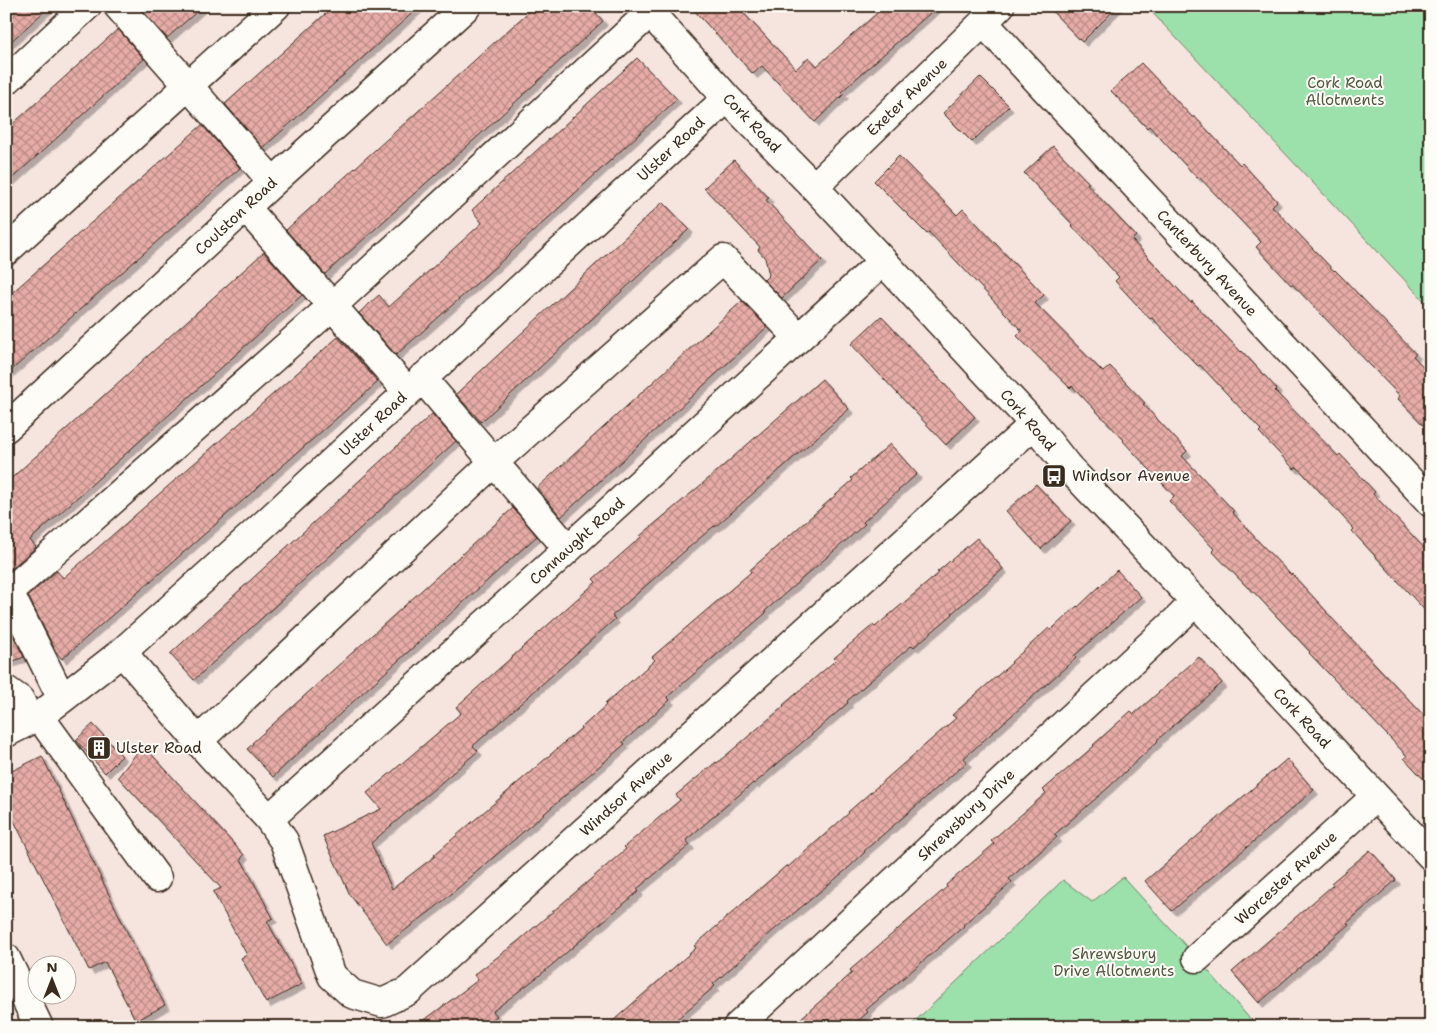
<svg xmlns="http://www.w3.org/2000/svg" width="1437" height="1033" font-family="'Shantell Sans',sans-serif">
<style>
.garden{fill:#9ce0ab;stroke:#6c8564}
.building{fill:url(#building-cross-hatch);stroke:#3b2a1e;filter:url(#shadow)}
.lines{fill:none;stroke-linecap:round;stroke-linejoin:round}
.minor-casing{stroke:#3b2a1e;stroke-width:31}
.minor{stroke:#fdfcf7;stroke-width:28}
.labels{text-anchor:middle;stroke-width:4;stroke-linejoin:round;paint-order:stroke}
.park-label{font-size:15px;fill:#535841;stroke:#fdfcf7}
.street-label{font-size:15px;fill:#3b2a1e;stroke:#fdfcf7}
.poi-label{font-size:15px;fill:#3b2a1e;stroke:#fdfcf7;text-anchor:start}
</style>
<defs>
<pattern id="building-cross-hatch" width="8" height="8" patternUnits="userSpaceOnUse" patternTransform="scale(1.25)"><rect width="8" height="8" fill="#e7aca7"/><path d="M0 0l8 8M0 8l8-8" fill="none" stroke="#bc8c87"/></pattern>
<filter id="shadow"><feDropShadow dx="4.5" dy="4.5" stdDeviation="0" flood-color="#0004"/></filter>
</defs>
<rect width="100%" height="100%" fill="#f6e4df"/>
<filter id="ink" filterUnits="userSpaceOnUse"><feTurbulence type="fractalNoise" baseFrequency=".02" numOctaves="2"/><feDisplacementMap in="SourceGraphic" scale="10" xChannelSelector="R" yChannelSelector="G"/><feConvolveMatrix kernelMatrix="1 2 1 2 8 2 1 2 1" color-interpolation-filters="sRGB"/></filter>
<g filter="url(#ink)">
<path class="garden" d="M 1146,6 L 1431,6 L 1431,308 Z
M 1123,877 L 1197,958 L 1257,1027 L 909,1027 L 1063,880 L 1092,902 Z"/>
<path class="building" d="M 6,6 L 50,6 L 6,46 Z
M 144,6 L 203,6 L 167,38 L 141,9 Z
M 334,6 L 420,6 L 263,148 L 225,104 Z
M 535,6 L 590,6 L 603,21 L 495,121 L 325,274 L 286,230 Z
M 690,6 L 737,6 L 796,69 L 809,57 L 817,66 L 885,6 L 938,6 L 841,92 L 844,94 L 815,122 L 762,66 L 753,74 Z
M 1047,6 L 1118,6 L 1082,42 Z
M 118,29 L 144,59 L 6,184 L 6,130 Z
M 637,58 L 677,99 L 494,268 L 396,355 L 359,313 L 379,295 L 389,307 L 482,223 L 472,210 Z
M 1141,63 L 1192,117 L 1195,117 L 1240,165 L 1242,163 L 1277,201 L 1272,206 L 1334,271 L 1335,270 L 1416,354 L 1413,356 L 1431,375 L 1431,433 L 1398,399 L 1400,396 L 1292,284 L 1291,285 L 1256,247 L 1261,242 L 1199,177 L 1197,178 L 1149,126 L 1147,128 L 1111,91 Z
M 980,77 L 1009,106 L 972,142 L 943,113 Z
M 202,125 L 240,168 L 6,375 L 6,298 Z
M 1053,146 L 1089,183 L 1087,184 L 1136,236 L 1132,240 L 1191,303 L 1192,301 L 1241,352 L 1242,351 L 1277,389 L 1275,391 L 1338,456 L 1340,454 L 1375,492 L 1373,494 L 1431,555 L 1431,617 L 1352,531 L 1354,529 L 1297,467 L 1294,469 L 1259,432 L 1261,430 L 1231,398 L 1200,365 L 1198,366 L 1152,318 L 1150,319 L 1115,281 L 1119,277 L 1072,226 L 1073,225 L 1024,173 Z
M 899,156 L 957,215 L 963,209 L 1044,295 L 1035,303 L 1103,372 L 1110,366 L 1127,384 L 1145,403 L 1143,404 L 1187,451 L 1182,456 L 1234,511 L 1232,512 L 1259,542 L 1291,575 L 1292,574 L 1327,612 L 1326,612 L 1431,723 L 1431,787 L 1404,758 L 1407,756 L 1309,653 L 1310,652 L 1249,587 L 1248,588 L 1212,551 L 1214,549 L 1169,501 L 1174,496 L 1123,441 L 1124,440 L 1072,386 L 1070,388 L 1017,336 L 1022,331 L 929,232 L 927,234 L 874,181 Z
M 734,160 L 769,198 L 766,200 L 822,260 L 782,298 L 764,280 L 769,275 L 765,258 L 758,250 L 760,247 L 704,188 Z
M 663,202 L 689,229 L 481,422 L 456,394 Z
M 264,252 L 302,295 L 30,540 L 36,547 L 9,571 L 6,570 L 6,483 Z
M 742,301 L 767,327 L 561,517 L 537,488 Z
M 881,316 L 975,417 L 946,445 L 851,344 Z
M 338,337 L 378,382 L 62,659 L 56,652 L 28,596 L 57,571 L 63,578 L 84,560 Z
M 822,379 L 849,409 L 715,527 L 714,526 L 687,549 L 612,616 L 615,619 L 473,746 L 478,751 L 371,843 L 392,889 L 435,856 L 434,855 L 579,730 L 606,705 L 605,704 L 655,660 L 652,657 L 751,572 L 750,570 L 853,480 L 851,478 L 890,444 L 917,474 L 863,522 L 865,524 L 765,611 L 766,613 L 667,697 L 670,700 L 623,742 L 625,744 L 436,907 L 387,944 L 350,895 L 323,836 L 381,809 L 367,793 L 461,713 L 456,707 L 596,582 L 593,579 L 641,537 L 640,536 L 708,479 Z
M 432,414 L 456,441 L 194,680 L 170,654 Z
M 1036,484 L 1071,521 L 1041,549 L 1006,511 Z
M 513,508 L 537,536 L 358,697 L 273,777 L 247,749 L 253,744 L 252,743 Z
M 977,538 L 1003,569 L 952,613 L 953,614 L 914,647 L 912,645 L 847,701 L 848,703 L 754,784 L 753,783 L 686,840 L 690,845 L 637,889 L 639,891 L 540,975 L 493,1011 L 497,1016 L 482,1027 L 415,1027 L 478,980 L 474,975 L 517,942 L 626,849 L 624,847 L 680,800 L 676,795 L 716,762 L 717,763 L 784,706 L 783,705 L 836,660 L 834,658 L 873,625 L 875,627 L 939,573 L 937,572 Z
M 1117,570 L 1141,597 L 1074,656 L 1076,658 L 964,758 L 967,762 L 864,851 L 865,852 L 846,870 L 775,929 L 713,984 L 715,986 L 668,1027 L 606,1027 L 696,948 L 694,946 L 787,865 L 788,867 L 849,813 L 848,812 L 956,718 L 952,715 L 1012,663 L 1011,662 L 1049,628 L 1051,630 L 1077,606 L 1078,607 Z
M 6,622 L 24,657 L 6,664 Z
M 1199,657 L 1222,683 L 1157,740 L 1158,741 L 1109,787 L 1054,835 L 1057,837 L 1009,879 L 1012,882 L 963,925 L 964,926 L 866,1010 L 868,1012 L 851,1027 L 791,1027 L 852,973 L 850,970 L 918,912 L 947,887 L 946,885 L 994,844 L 991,841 L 1046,793 L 1043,790 L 1094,746 L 1093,745 L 1131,711 L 1134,714 Z
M 93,724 L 122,756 L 105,773 L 76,740 Z
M 143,745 L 244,855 L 241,859 L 273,918 L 267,921 L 302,984 L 266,1003 L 241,958 L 247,955 L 213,892 L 221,888 L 118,777 Z
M 42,756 L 144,967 L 165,1005 L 136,1021 L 105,962 L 89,970 L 6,805 L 6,774 Z
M 1287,759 L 1314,790 L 1172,911 L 1145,881 Z
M 1370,850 L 1396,880 L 1347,923 L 1349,924 L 1259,1003 L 1232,972 L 1333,885 L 1331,883 Z"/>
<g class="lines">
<defs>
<path id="minor" d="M 118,6 L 273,182
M 644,6 L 727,98 L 814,187 L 883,261 L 1034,424 L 1068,467 L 1195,601 L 1431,856
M 984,23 L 1431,503
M 6,81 L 87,6
M 814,187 L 1000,6
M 246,208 L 408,392
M 6,251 L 276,6
M 422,378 L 568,549
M 6,428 L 273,182 L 467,6
M 6,586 L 62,699
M 9,592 L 331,307 L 657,6
M 122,652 L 198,741 L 269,819 L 284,841 L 332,976 L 352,994 L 382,1003 L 408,991 L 1034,424
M 6,690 L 20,700 L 30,721
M 39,716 L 157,878
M 6,733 L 39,716 L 62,699 L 122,652 L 267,522 L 727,98
M 198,741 L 494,462 L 723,259 L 799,338
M 269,819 L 568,549 L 883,261
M 6,958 L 39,1027
M 1197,958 L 1375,797
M 737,1027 L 1181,616 L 1195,601"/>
</defs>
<use href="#minor" class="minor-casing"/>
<use href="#minor" class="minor"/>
</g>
</g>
<defs>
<symbol id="bus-square" viewBox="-11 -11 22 22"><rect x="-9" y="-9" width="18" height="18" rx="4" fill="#3b2a1e" stroke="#fdfcf7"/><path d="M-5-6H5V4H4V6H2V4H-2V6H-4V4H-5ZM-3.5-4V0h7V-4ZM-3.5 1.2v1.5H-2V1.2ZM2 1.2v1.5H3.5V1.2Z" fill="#fff"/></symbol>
<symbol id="building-square" viewBox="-11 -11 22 22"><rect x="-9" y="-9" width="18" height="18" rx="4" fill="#3b2a1e" stroke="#fdfcf7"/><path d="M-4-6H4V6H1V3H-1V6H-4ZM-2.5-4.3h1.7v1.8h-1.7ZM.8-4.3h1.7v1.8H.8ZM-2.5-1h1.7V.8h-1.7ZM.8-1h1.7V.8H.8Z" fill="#fff"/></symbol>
</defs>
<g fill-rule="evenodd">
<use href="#bus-square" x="1040" y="462" width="28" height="28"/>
<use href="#building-square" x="85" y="734" width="28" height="28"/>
</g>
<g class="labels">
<g class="park-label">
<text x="1345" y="88">Cork Road<tspan x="1345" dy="17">Allotments</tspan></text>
<text x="1114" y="959">Shrewsbury<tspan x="1114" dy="17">Drive Allotments</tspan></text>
</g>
<g class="street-label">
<text transform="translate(907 97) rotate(-44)" y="5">Exeter Avenue</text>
<text transform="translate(752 123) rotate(46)" y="5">Cork Road</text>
<text transform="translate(671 149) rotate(-43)" y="5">Ulster Road</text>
<text transform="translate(236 216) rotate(-43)" y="5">Coulston Road</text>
<text transform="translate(1207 263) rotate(47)" y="5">Canterbury Avenue</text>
<text transform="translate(1028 420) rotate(49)" y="5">Cork Road</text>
<text transform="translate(373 424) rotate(-43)" y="5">Ulster Road</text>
<text transform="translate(577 541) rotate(-42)" y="5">Connaught Road</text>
<text transform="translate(1302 718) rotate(47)" y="5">Cork Road</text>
<text transform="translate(626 794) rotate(-42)" y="5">Windsor Avenue</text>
<text transform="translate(966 815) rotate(-43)" y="5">Shrewsbury Drive</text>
<text transform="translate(1286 878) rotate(-42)" y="5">Worcester Avenue</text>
</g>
<g class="poi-label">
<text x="1072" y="481">Windsor Avenue</text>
<text x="116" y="753">Ulster Road</text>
</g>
</g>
<rect width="1437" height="1033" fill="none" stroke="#fdfcf7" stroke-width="25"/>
<rect x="12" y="12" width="1412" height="1008" fill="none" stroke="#3b2a1e" stroke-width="2" filter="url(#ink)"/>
<g transform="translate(52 980)"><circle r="24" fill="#fdfcf7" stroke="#afa8a0"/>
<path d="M0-4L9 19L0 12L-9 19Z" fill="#3b2a1e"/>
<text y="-8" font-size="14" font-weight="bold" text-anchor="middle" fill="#3b2a1e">N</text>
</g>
</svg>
